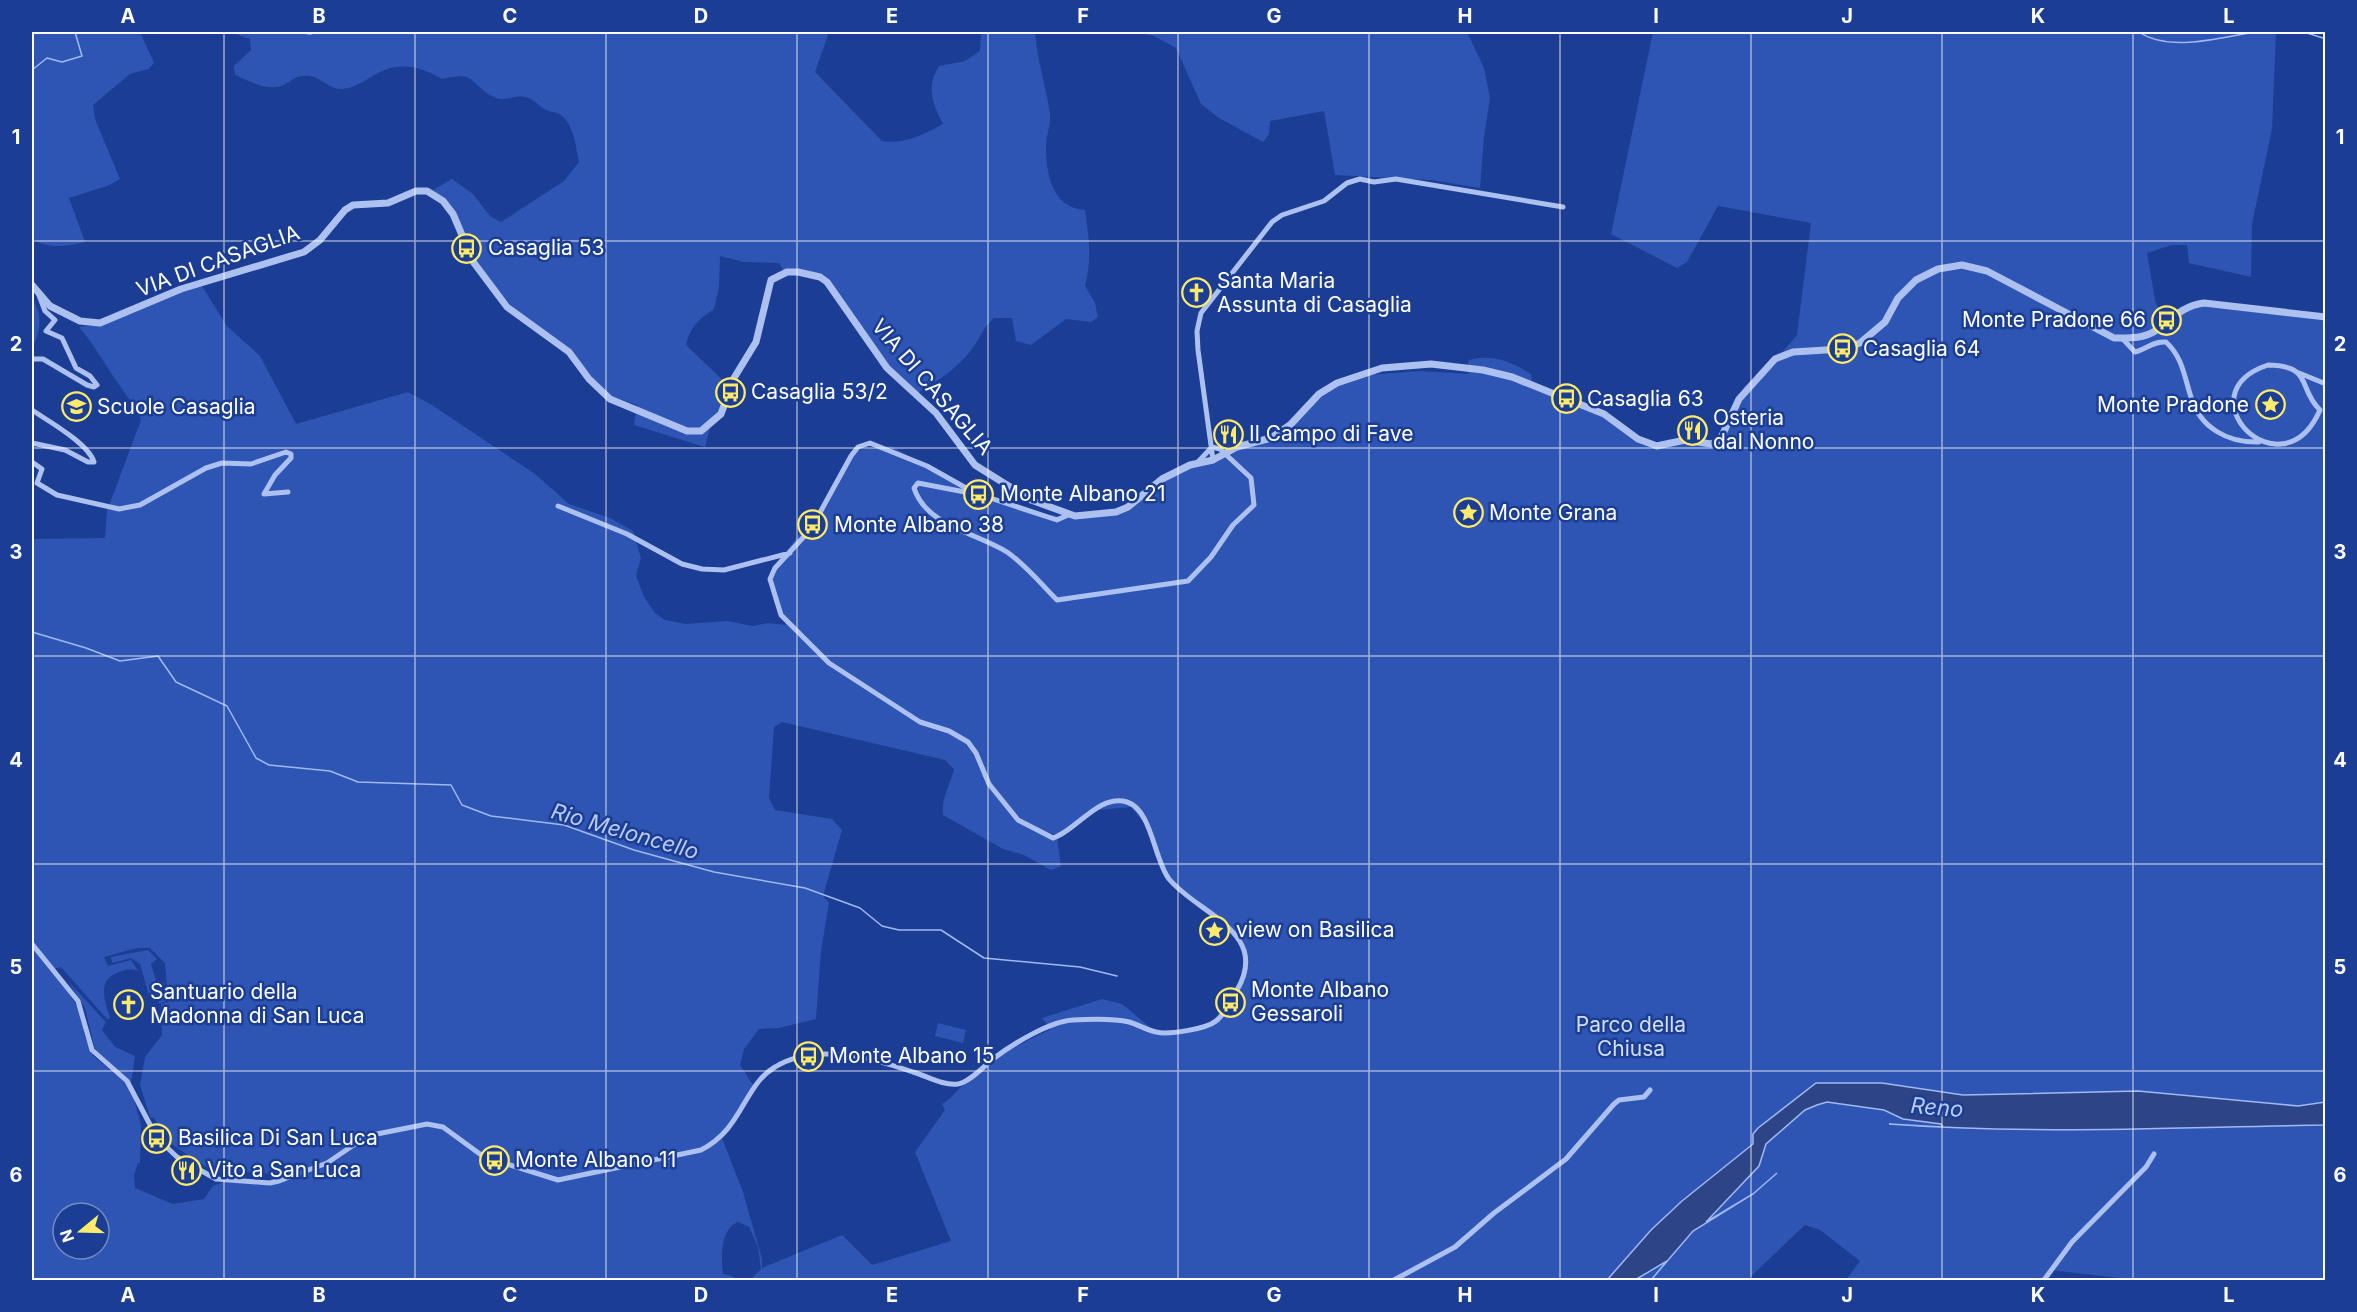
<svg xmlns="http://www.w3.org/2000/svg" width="2357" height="1312" font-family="Inter,sans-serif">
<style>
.green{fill:#2e55b3;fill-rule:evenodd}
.water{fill:#2d4587;stroke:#a0b9f2;stroke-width:1.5}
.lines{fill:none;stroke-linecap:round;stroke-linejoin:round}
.stream{stroke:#a0b9f2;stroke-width:1.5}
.minor{stroke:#adc1f0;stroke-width:5}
.tertiary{stroke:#adc1f0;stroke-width:7}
.grid{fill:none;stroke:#fff;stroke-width:1.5;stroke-opacity:0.55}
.labels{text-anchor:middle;stroke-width:5;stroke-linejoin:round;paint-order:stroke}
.poi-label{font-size:21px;fill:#fff;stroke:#1b3d94;text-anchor:start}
.street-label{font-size:21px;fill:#fff;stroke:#1b3d94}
.park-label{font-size:21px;fill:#d3dffb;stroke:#1b3d94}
.water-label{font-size:22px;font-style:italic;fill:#b9cbf6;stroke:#1b3d94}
.neatline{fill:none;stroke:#fff;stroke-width:2}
.grid-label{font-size:20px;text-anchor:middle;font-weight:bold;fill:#fff}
</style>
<rect width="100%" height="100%" fill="#1b3d94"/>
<path class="green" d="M 32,32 L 140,32 L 154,63 L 149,69 L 130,74 L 93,105 L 95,119 L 120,179 L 110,185 L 69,198 L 85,242 C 67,246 47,250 32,238 Z
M 230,32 L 829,32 L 815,72 L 882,141 C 902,145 925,134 943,124 C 932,102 926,88 939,66 L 965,61 L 980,51 L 981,32 L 1035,32 C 1037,60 1046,86 1050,114 C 1051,126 1046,135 1046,146 C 1046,174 1052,208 1085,210 C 1089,236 1092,260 1085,286 L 1095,303 L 1098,317 L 1091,322 L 1066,319 L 1031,345 L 1016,341 L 1012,318 L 994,318 C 983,328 980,338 972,349 C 957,369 936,382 915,395 L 868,347 L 833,293 L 820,279 L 805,274 L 786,275 L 779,263 L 744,262 L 720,256 L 719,287 L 714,309 C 699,319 690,327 686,345 L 729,386 L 722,415 L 710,428 L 705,447 L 634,425 L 637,405 L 606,394 L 575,357 L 519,314 L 501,294 L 460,241 L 458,226 L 446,203 L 433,190 L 452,179 L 473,194 L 490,216 L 501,222 L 564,181 L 579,162 C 576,148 574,125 561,115 C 557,112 549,112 544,109 C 538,105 533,98 525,97 C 514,94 505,103 494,97 C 469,85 478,70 442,79 C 424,68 401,61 380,72 C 368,78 356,88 342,89 C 329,90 320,76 309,76 C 297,75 293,80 284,85 C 269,92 249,81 235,75 L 234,66 L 251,50 L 250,39 Z
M 1136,32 L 1467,32 L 1484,68 L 1490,98 L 1484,137 L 1480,188 L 1431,180 L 1335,175 L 1324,111 L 1270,121 L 1269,134 L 1263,142 L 1219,118 L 1201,104 L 1176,48 L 1154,36 Z
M 1653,32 L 2276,32 L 2272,129 L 2252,224 L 2251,277 L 2189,263 L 2187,245 L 2172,245 L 2147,253 L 2155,300 L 2162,319 L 2197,303 L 2325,315 L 2325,1280 L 2135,1280 L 2051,1270 L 2045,1280 L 1846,1280 L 1860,1261 L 1820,1230 L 1805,1225 L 1747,1280 L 750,1280 L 761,1269 L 758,1247 L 749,1227 L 738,1222 C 720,1229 721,1258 723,1274 L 732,1276 L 737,1280 L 32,1280 L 32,539 L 105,538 L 107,511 L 141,420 C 136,403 130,402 122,389 C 107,368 96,347 79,327 L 99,324 L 200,283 L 227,326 L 260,356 L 296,424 L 408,392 L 432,405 L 535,474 L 569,504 L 610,518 L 633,531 L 641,558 L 636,576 L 644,597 L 655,613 L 665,620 L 686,624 L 727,621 L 753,626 L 768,623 L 786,625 L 770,584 L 773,580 L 770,572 L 823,504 L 857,450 L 891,446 L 947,479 L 1020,510 L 1066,517 L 1132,508 L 1148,486 L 1282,428 L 1323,387 L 1367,375 L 1421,371 L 1469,374 L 1467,369 L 1469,360 C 1493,354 1510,361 1531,374 L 1533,389 L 1570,398 L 1650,444 L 1671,439 L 1714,446 L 1744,387 L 1779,356 L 1797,335 L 1811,223 L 1718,206 L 1687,262 L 1677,268 L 1611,234 ZM 782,722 L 945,760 L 954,769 C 950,786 941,797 943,815 L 1003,849 L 1024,855 L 1051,870 L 1061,866 L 1057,838 L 1045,833 L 1063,835 L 1087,811 L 1131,807 L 1152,833 L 1166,879 L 1244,943 L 1248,963 L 1234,995 L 1209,1025 L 1156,1032 L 1122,1004 L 1102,999 L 1042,1018 L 1051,1029 C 1022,1043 989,1059 966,1082 C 957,1090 952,1098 942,1104 L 945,1110 L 915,1152 L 951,1241 L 872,1265 L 842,1235 L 762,1268 L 762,1259 L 743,1192 L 722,1138 L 755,1088 L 740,1065 L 744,1049 L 759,1029 L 779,1028 L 816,1019 L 821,951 L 829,903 L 823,896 L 842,830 L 832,819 L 775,810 L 769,798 L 774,727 ZM 137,948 L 150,948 L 165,963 L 168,1002 L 161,1004 L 162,1035 L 145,1057 L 140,1085 L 150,1117 L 154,1118 L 171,1144 L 208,1168 L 229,1176 L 237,1171 L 270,1174 L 271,1183 L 224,1182 L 213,1186 L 204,1199 L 173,1204 L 135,1188 L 134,1175 L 138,1163 L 140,1163 L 141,1125 L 133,1096 L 124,1081 L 93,1056 L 84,1034 L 82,1014 L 53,969 L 61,967 L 107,1019 L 110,1018 C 105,1000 96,980 119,972 C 127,969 131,968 138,971 L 131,960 L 108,966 L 104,957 ZM 63,1213 L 99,1213 L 99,1249 L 63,1249 Z
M 32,299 C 43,312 41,333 32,347 Z
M 148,950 L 157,959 L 151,964 L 157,984 L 164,982 L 166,1001 L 159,1004 L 158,998 L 150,999 L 140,964 L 131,958 L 112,963 L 111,957 Z
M 68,981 L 106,1022 L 102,1030 L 115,1047 L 135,1056 L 131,1083 L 95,1049 L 85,1008 Z
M 938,1023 L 966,1030 L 963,1043 L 935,1036 Z"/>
<path class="water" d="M 1816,1083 L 1882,1083 L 1963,1095 L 2138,1091 L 2298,1106 L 2325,1102 L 2325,1125 C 2178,1127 2037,1135 1889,1124 L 1943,1127 L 1941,1124 L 1903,1119 L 1884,1110 L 1827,1102 L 1817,1105 L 1805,1110 L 1766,1144 L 1759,1166 L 1706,1222 L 1753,1194 L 1777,1173 L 1753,1194 L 1693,1231 L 1651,1280 L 1667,1261 L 1635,1280 L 1607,1280 L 1651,1230 L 1682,1201 L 1753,1144 L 1753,1134 L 1758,1128 Z"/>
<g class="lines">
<path class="stream" d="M 297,32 L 310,34 L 318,32
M 2139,32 C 2170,53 2221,37 2255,32
M 2304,32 L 2326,39
M 32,70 L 47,58 L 62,62 L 82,56 L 75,32
M 32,632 L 86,648 L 120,661 L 158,656 L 176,682 L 227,706 L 256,758 L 269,765 L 330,771 L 358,782 L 451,785 L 462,805 L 491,816 L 564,825 L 634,850 L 714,872 L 805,888 L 860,908 L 882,926 L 899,930 L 941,930 L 984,958 L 1080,967 L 1117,976"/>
<path class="minor" d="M 2122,338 L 2135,352 C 2147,349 2153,341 2166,342 C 2183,358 2184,376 2191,397 C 2200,428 2228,443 2259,442
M 32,359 L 43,359 L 87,385 L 94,387 L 97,385 L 90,376 L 76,368 L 62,338 L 46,331 L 55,320 L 45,311 L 39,295
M 2268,365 C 2314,366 2297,388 2320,410 C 2282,497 2181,394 2268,365 Z
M 2299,373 L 2326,384
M 32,410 C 48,421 88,443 94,462 L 88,462 L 65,450 L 32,443
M 1213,460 L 1198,350 L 1197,331 L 1201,313 L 1272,222 L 1282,215 L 1324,201 L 1347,183 L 1360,179 L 1374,182 L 1396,179 L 1563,207
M 32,462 L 42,469 L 37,483 L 57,495 L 119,509 L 140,505 L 206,468 L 222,463 L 251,464 L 286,452 L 291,454 L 291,458 L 275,475 L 264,494 L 288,492
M 1197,463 L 1212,447
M 970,493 L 918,483 L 914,488 C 926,526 977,533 1007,552 C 1026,565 1041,584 1057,600 L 1188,581 L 1211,557 L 1233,525 L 1254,505 L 1251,478 L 1220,449 L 1212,447
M 558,506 L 627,534 L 682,564 L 702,569 L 724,570 L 790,553
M 32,944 L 78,1001 L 92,1050 L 127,1081 L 157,1138 L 177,1157 L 216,1179 L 270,1183 L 279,1181 L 327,1163 L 367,1136 L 427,1124 L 443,1127 L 484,1157 L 558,1180 L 701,1150 C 743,1129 743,1086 775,1067 C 815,1042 872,1058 913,1072 C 927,1076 943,1086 958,1084 C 970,1082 984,1066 993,1059 C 1011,1045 1050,1021 1073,1020 C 1091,1019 1112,1018 1129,1022 C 1139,1025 1147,1030 1156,1032 C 1169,1035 1206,1029 1216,1021 C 1225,1014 1232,1000 1237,990 C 1271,932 1198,914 1169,879 C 1154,860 1152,810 1127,802 C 1099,793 1076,831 1053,838 L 1018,820 L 989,784 L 976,753 L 968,742 L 949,731 L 920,722 L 829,663 L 781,615 L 770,579 L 775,568 L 811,529 L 851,456 L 858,447 L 870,443 L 927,466 L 975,493 L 1057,520 L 1068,515
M 1394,1280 L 1455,1247 L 1494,1213 L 1566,1159 L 1614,1104 L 1619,1100 L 1644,1097 L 1650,1090
M 2044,1280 L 2072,1242 L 2146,1167 L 2154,1154"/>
<path class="tertiary" d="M 32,285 L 50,306 L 80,321 L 100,323 L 181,289 L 304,252 L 320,240 L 345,210 L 353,205 L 388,203 L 416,191 L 427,191 L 443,201 L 453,214 L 474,263 L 507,307 L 569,352 L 589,379 L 610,399 L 687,431 L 701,431 L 721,414 L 734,378 L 756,342 L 771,280 L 787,272 L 798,272 L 820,277 L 827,282 L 887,368 L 936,413 L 975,465 L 1031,500 L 1075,516 L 1116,512 L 1128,507 L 1162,479 L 1190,465 L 1213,460 L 1237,447 L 1271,438 L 1291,424 L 1319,394 L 1337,383 L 1382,368 L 1431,364 L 1483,370 L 1512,377 L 1604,414 L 1638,439 L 1657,446 L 1685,440 L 1711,444 L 1720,440 L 1739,399 L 1775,359 L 1793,352 L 1842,349 L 1860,343 L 1885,322 L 1898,298 L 1916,280 L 1938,269 L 1962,265 L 1987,271 L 2114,338 C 2128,338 2143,339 2155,331 C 2173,318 2182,306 2204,303 L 2326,317"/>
</g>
<path class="grid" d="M 224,32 L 224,1280M 415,32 L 415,1280M 606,32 L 606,1280M 797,32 L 797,1280M 988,32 L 988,1280M 1178,32 L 1178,1280M 1369,32 L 1369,1280M 1560,32 L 1560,1280M 1751,32 L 1751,1280M 1942,32 L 1942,1280M 2133,32 L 2133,1280M 32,241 L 2326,241M 32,448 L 2326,448M 32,656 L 2326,656M 32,864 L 2326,864M 32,1071 L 2326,1071"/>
<defs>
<symbol id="bus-ring" viewBox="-11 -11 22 22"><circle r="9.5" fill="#1b3d94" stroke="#ffeb6b" stroke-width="1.5"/><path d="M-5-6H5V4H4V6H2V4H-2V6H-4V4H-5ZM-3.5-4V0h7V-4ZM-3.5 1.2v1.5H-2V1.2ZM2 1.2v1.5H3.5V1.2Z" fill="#ffeb6b"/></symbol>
<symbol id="church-ring" viewBox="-11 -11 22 22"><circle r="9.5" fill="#1b3d94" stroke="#ffeb6b" stroke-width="1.5"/><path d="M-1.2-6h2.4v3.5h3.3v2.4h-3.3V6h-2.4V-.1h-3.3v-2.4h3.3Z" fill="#ffeb6b"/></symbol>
<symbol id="sight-ring" viewBox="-11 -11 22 22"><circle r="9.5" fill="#1b3d94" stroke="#ffeb6b" stroke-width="1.5"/><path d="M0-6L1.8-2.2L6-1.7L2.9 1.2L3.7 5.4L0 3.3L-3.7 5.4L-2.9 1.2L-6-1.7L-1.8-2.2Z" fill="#ffeb6b"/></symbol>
<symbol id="school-ring" viewBox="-11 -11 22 22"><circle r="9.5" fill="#1b3d94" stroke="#ffeb6b" stroke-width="1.5"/><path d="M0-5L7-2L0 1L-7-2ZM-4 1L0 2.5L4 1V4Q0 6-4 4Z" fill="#ffeb6b"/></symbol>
<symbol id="restaurant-ring" viewBox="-11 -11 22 22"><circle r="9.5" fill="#1b3d94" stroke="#ffeb6b" stroke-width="1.5"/><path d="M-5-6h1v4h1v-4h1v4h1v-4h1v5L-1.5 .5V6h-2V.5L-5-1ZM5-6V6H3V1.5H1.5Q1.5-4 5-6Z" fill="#ffeb6b"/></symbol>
</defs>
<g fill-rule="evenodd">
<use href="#bus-ring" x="450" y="232" width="33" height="33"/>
<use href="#church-ring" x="1180" y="276" width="33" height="33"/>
<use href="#bus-ring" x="2150" y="304" width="33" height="33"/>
<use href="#bus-ring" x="1826" y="332" width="33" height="33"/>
<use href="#bus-ring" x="714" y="376" width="33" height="33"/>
<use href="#bus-ring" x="1550" y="382" width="33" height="33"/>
<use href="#sight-ring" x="2254" y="388" width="33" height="33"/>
<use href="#school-ring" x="60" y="390" width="33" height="33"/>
<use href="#restaurant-ring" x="1676" y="414" width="33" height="33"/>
<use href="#restaurant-ring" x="1212" y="418" width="33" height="33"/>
<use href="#bus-ring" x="962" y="478" width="33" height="33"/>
<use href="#sight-ring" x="1452" y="496" width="33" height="33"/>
<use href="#bus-ring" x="796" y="508" width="33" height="33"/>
<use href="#sight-ring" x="1198" y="914" width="33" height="33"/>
<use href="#bus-ring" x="1214" y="986" width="33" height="33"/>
<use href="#church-ring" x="112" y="988" width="33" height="33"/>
<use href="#bus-ring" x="792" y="1040" width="33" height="33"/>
<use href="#bus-ring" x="140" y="1122" width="33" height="33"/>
<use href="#bus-ring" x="478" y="1144" width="33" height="33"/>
<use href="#restaurant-ring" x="170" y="1154" width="33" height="33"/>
</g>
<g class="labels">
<g class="poi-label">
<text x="488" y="255">Casaglia 53</text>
<text x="1217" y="288">Santa Maria<tspan x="1217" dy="24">Assunta di Casaglia</tspan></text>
<text x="2146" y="327" text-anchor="end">Monte Pradone 66</text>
<text x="1863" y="356">Casaglia 64</text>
<text x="751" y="399">Casaglia 53/2</text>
<text x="1587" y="406">Casaglia 63</text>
<text x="2249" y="412" text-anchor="end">Monte Pradone</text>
<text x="97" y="414">Scuole Casaglia</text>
<text x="1713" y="425">Osteria<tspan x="1713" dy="24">dal Nonno</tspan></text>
<text x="1249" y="441">Il Campo di Fave</text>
<text x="1000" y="501">Monte Albano 21</text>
<text x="1489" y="520">Monte Grana</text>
<text x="834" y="532">Monte Albano 38</text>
<text x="1236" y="937">view on Basilica</text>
<text x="1251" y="997">Monte Albano<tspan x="1251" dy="24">Gessaroli</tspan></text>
<text x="150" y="999">Santuario della<tspan x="150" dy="24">Madonna di San Luca</tspan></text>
<text x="829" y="1063">Monte Albano 15</text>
<text x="178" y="1145">Basilica Di San Luca</text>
<text x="515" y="1167">Monte Albano 11</text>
<text x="207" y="1177">Vito a San Luca</text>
</g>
<g class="street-label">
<text transform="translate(218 261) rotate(-20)" y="7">VIA DI CASAGLIA</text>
<text transform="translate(932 387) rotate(49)" y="7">VIA DI CASAGLIA</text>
</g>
<g class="park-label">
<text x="1631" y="1032">Parco della<tspan x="1631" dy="24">Chiusa</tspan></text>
</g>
<g class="water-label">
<text transform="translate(625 831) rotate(16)" y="8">Rio Meloncello</text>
<text transform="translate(1937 1107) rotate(5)" y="8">Reno</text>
</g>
</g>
<rect width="2357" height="1312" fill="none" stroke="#1b3d94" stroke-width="66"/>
<g transform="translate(81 1231) rotate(251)"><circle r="28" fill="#1b3d94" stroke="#768bbf" stroke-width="1.5"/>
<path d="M0-4.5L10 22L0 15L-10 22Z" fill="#ffeb6b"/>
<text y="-9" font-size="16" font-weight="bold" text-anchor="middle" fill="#ffffff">N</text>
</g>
<rect x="33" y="33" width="2291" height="1246" class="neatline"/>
<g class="grid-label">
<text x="128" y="23">A</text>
<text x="319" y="23">B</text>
<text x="510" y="23">C</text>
<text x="701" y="23">D</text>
<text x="892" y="23">E</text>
<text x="1083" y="23">F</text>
<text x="1274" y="23">G</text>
<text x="1465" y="23">H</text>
<text x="1656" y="23">I</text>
<text x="1847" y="23">J</text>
<text x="2038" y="23">K</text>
<text x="2229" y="23">L</text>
<text x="16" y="144">1</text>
<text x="2340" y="144">1</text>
<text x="16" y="351">2</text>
<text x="2340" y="351">2</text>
<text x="16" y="559">3</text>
<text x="2340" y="559">3</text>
<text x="16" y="767">4</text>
<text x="2340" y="767">4</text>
<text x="16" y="974">5</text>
<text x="2340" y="974">5</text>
<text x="16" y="1182">6</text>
<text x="2340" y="1182">6</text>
<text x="128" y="1302">A</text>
<text x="319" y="1302">B</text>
<text x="510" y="1302">C</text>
<text x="701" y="1302">D</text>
<text x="892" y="1302">E</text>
<text x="1083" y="1302">F</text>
<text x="1274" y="1302">G</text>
<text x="1465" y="1302">H</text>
<text x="1656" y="1302">I</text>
<text x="1847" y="1302">J</text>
<text x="2038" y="1302">K</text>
<text x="2229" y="1302">L</text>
</g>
</svg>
